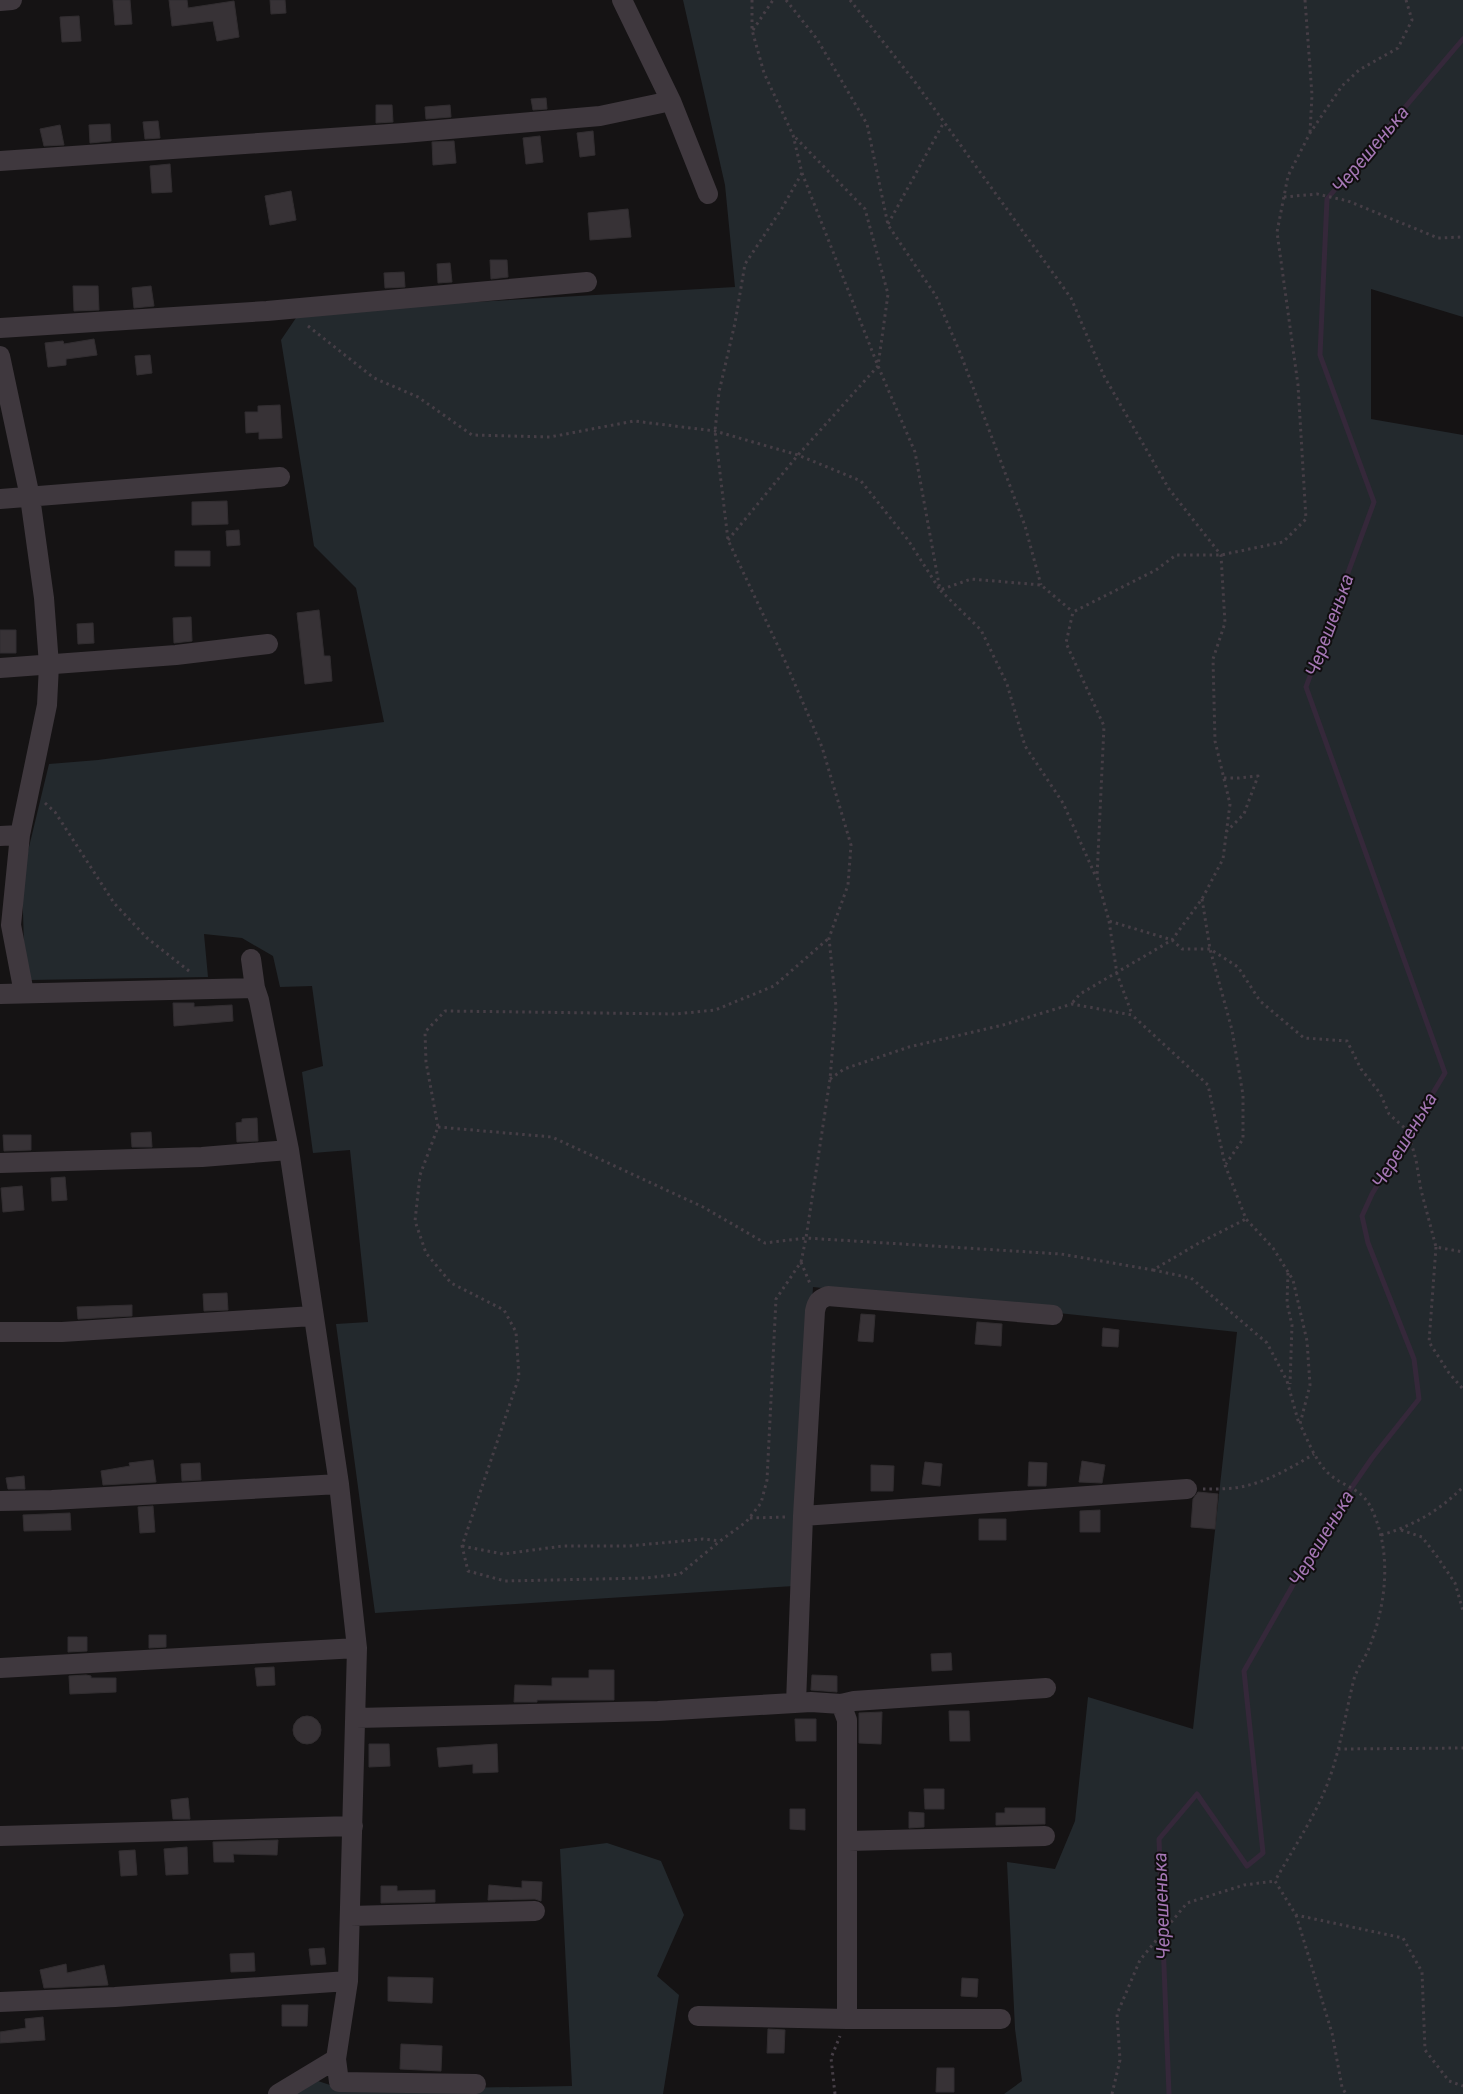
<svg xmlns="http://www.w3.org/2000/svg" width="1463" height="2094" font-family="Roboto,sans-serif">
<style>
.green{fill:#23292d}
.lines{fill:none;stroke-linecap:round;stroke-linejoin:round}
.stream{stroke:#35283a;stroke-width:5}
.building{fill:#373236;stroke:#312d30}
.path{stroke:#463e46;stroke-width:3;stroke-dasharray:2.5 4;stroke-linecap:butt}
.minor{stroke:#3f383e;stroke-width:20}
.labels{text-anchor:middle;stroke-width:4;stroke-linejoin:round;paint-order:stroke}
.water-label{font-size:19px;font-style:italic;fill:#a577b5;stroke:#100e0f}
</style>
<rect width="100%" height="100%" fill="#151314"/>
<path class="green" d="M 683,0 L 1463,0 L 1463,317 L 1371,289 L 1371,419 L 1463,435 L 1463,2094 L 1004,2094 L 1022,2081 L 1015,2029 L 1007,1862 L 1055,1869 L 1075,1821 L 1088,1697 L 1193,1729 L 1237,1332 L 813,1287 L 794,1586 L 375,1613 L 336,1324 L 368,1322 L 350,1150 L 313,1153 L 302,1072 L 323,1066 L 312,986 L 280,987 L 273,956 L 242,938 L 204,934 L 208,977 L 30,980 L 24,948 L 22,876 L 49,764 L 98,760 L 384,722 L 356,588 L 314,546 L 281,340 L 300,312 L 735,287 L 725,185 Z
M 607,1843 L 661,1861 L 684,1915 L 657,1976 L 679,1995 L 663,2094 L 289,2094 L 312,2079 L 345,2090 L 572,2086 L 560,1849 Z"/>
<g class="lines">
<path class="stream" d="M 1169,2094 L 1159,1839 L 1197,1794 L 1247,1866 L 1263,1853 L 1244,1671 L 1334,1513 L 1372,1458 L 1419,1399 L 1414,1359 L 1368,1243 L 1362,1216 L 1372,1194 L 1445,1073 L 1306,687 L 1374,502 L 1320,355 L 1327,199 L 1463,39"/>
</g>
<path class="building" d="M 113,0 L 130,0 L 132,24 L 115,25 Z
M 169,0 L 187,0 L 188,8 L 234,1 L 239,37 L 217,41 L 213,21 L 172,26 Z
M 270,0 L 285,0 L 286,13 L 271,14 Z
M 79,16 L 81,41 L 62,42 L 60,17 Z
M 546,98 L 547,109 L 533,110 L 531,99 Z
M 376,105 L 392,105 L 393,122 L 376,123 Z
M 450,105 L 451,117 L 426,119 L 425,107 Z
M 158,121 L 160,138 L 145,139 L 143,122 Z
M 110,124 L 111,141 L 90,143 L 89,125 Z
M 60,125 L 64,145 L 44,146 L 40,129 Z
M 593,131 L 595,155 L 580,157 L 577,133 Z
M 540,136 L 543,162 L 526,164 L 523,138 Z
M 454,141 L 456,163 L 433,165 L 432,142 Z
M 170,164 L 172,192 L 152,193 L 150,166 Z
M 291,191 L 296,220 L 270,225 L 265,196 Z
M 628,209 L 631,237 L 590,240 L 588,213 Z
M 490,260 L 507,260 L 508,277 L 491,279 Z
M 450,263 L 452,282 L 438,283 L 437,264 Z
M 404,272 L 405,287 L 385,288 L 384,273 Z
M 73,286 L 98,286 L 99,310 L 74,311 Z
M 151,286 L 154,306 L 134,308 L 132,288 Z
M 94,339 L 97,355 L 66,359 L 66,365 L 48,367 L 45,343 L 63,341 L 64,344 Z
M 150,355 L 152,373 L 137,375 L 135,356 Z
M 280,405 L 282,438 L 259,439 L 259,432 L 246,433 L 245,412 L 258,412 L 258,406 Z
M 227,501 L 228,524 L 192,525 L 192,502 Z
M 239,530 L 240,545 L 227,546 L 226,531 Z
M 175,551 L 210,551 L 210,566 L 175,566 Z
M 319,610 L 324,656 L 330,656 L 332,681 L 305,684 L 297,613 Z
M 191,617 L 192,641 L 174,643 L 173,618 Z
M 93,623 L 94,643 L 78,644 L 77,624 Z
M 0,630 L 16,630 L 16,653 L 0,653 Z
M 173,1003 L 194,1003 L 194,1007 L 232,1005 L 233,1021 L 174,1026 Z
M 257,1118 L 258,1141 L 237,1142 L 236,1123 L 242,1122 L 242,1119 Z
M 151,1132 L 152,1147 L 132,1147 L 131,1133 Z
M 3,1135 L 31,1135 L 31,1150 L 4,1151 Z
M 65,1177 L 67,1200 L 52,1201 L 51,1178 Z
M 22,1186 L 24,1210 L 3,1212 L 1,1188 Z
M 227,1293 L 228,1310 L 204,1311 L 203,1294 Z
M 132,1305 L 132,1316 L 78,1319 L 77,1307 Z
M 861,1314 L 875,1315 L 873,1342 L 858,1341 Z
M 977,1322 L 1002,1324 L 1001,1346 L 975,1344 Z
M 1103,1328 L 1119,1330 L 1118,1347 L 1102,1346 Z
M 153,1460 L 156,1482 L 103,1485 L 101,1471 L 130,1466 L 129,1463 Z
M 1082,1461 L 1105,1465 L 1102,1483 L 1079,1482 Z
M 925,1462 L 942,1464 L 940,1486 L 922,1484 Z
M 1029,1462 L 1047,1463 L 1046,1486 L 1028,1486 Z
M 200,1463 L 201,1480 L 182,1481 L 181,1464 Z
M 871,1465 L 894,1466 L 893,1491 L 871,1491 Z
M 24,1476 L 25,1489 L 8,1489 L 6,1478 Z
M 1198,1492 L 1218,1494 L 1215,1529 L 1191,1527 L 1193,1499 Z
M 153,1506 L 155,1532 L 140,1533 L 138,1507 Z
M 1100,1510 L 1100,1532 L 1080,1532 L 1080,1511 Z
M 70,1513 L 71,1530 L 24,1531 L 23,1515 Z
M 979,1519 L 1006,1519 L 1006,1540 L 979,1540 Z
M 149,1635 L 166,1635 L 166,1647 L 149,1648 Z
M 68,1637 L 87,1637 L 87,1651 L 68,1652 Z
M 951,1653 L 952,1670 L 932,1671 L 931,1654 Z
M 274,1667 L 275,1685 L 257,1686 L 255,1668 Z
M 589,1670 L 614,1670 L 614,1700 L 537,1700 L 537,1702 L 514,1702 L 515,1685 L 552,1686 L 552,1678 L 589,1678 Z
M 86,1675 L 91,1676 L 91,1678 L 116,1678 L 116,1692 L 70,1694 L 69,1676 Z
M 812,1675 L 837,1676 L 837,1692 L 811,1690 Z
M 949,1711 L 969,1711 L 970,1741 L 950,1741 Z
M 882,1712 L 881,1744 L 859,1743 L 859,1713 Z
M293 1730a14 14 0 1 1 28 0a14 14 0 1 1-28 0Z
M 795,1719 L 816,1719 L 816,1741 L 796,1741 Z
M 369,1744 L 389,1744 L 390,1766 L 369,1767 Z
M 497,1744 L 498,1772 L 473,1773 L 473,1764 L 439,1767 L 437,1748 Z
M 924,1789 L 944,1789 L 944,1809 L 925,1809 Z
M 188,1798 L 190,1819 L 173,1819 L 171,1800 Z
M 1005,1808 L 1045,1808 L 1045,1824 L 996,1825 L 996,1813 L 1005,1813 Z
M 790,1809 L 805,1809 L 805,1830 L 790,1829 Z
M 909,1812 L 924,1813 L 924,1827 L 909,1828 Z
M 278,1840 L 277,1855 L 233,1854 L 234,1862 L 214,1862 L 213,1842 Z
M 187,1847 L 188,1874 L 166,1875 L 164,1849 Z
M 135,1850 L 137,1875 L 121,1876 L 119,1851 Z
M 522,1881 L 542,1882 L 541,1901 L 535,1899 L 488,1900 L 489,1885 L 522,1888 Z
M 381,1886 L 397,1886 L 397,1891 L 435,1890 L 435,1902 L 381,1903 Z
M 324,1948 L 326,1964 L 311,1965 L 309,1949 Z
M 254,1953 L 255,1971 L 231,1972 L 230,1954 Z
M 66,1964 L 67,1973 L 104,1965 L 108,1985 L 44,1988 L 40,1970 Z
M 388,1977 L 433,1978 L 432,2003 L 388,2001 Z
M 962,1978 L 978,1979 L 977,1997 L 961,1996 Z
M 282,2005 L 308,2005 L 307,2026 L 282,2026 Z
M 43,2017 L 45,2040 L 0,2043 L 0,2032 L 26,2028 L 25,2019 Z
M 768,2029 L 785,2030 L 784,2053 L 767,2053 Z
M 401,2044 L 442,2046 L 441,2071 L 400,2069 Z
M 937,2068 L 954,2068 L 954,2092 L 936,2092 Z"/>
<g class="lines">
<path class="path" d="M 752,0 L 752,30 L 764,73 L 793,135 L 802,173 L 878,366 L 915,452 L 940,590 L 981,630 L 1007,684 L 1025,746 L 1063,803 L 1096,877
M 786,0 L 817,39 L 867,124 L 888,225 L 936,296 L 961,355 L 1025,526 L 1041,585
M 850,0 L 915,82 L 1071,298 L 1104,376 L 1169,489 L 1221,555 L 1225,623 L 1213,659 L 1215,741 L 1230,804 L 1223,859 L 1202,899 L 1172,940 L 1080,994 L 1072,1003
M 1305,0 L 1312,95 L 1310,132
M 1406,0 L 1412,20 L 1398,48 L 1359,70 L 1342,86 L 1310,133 L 1288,176 L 1277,232 L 1298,385 L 1306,519 L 1283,542 L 1221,555 L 1176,555 L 1156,570 L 1073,612 L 1066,643 L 1104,726 L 1097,877 L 1109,921 L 1172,940 L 1182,949 L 1210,949 L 1238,967 L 1260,1001 L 1304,1038 L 1347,1041 L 1361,1069 L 1380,1093 L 1389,1114 L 1408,1131 L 1416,1160 L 1421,1190 L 1436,1247 L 1463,1252
M 753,30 L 773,0
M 802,173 L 781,210 L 745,264 L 735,323 L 719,392 L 715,431 L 728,540 L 785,661 L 822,747 L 851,845 L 848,885 L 829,938 L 836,1007 L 830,1079 L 806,1238 L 801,1262 L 776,1299 L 767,1480 L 761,1503 L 746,1522 L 720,1541 L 680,1574 L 646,1578 L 505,1581 L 468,1571 L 462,1546 L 519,1377 L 516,1332 L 504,1310 L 451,1283 L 426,1253 L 415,1221 L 420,1175 L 438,1127 L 426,1062 L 425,1032 L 445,1011 L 676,1014 L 715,1010 L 774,986 L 829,938
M 1284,197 L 1317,194 L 1348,201 L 1438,238 L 1463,237
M 888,224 L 944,122
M 308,326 L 374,378 L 418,397 L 472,435 L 550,437 L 634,421 L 715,431 L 798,455 L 861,481 L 908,540 L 940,590 L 971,579 L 1041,585 L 1073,612
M 728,540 L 798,455 L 878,366 L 888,294 L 865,209 L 793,135
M 1224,778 L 1239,778 L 1258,776 L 1244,814 L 1227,831
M 45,803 L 55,812 L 114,903 L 147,938 L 189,971
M 1202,899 L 1210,949 L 1232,1030 L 1243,1095 L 1243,1139 L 1226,1164
M 1109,921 L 1117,974 L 1132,1014
M 830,1079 L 844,1069 L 909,1047 L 1003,1025 L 1072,1004 L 1132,1015 L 1208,1085 L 1225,1165 L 1246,1219 L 1273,1248 L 1293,1280 L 1307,1341 L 1310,1385 L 1300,1424 C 1308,1441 1315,1460 1328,1473 C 1344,1488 1363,1487 1373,1512 C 1392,1555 1386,1605 1369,1648 C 1365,1659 1357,1668 1354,1679 C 1344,1719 1339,1761 1321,1799 C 1308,1827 1290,1854 1275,1881 L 1296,1915 L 1403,1938 L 1422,1972 L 1425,2050 L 1449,2081 L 1463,2086
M 438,1127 L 552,1137 L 703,1207 L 765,1243 L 806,1238 L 1061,1254 L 1153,1270 L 1199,1243 L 1246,1219
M 1436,1247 L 1429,1342 L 1449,1373 L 1463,1389
M 801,1262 L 811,1286
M 1153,1270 L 1191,1278 L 1267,1343 L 1287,1381 L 1299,1424
M 1288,1273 L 1287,1303 L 1292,1325 L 1290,1384
M 1203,1489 C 1213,1489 1224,1489 1234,1488 C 1264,1484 1289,1469 1314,1454
M 750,1518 L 786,1517
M 1401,1530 L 1422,1537 L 1436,1555 L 1455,1583 L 1463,1611
M 1381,1535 C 1413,1526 1439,1511 1463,1487
M 462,1546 L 503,1554 L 563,1546 L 629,1546 L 703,1539 L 720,1541
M 1338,1749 L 1463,1748
M 1296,1915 L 1332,2033 L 1342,2087 L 1346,2094
M 835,2094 L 831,2058 L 840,2036
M 1112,2094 L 1120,2060 L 1117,2014 L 1140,1960 L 1187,1903 L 1244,1885 L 1275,1881"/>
<path class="minor" d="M 622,0 L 671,101 L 708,194
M 0,1 L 12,0
M 0,161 L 404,133 L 600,116 L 671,101
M 0,328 L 267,311 L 587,282
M 0,356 L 30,497 L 44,598 L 49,665 L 47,705 L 20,835 L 11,925 L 24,993
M 0,499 L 280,477
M 0,668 L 176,655 L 268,644
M 0,836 L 20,835
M 251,959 L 255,988 L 259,1000 L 289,1150 L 339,1484 L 357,1648 L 348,1981 L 336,2059 L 278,2094
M 0,994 L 255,988
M 0,1163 L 202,1157 L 289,1150
M 0,1332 L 62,1332 L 313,1316
M 0,1501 L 52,1500 L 339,1484
M 803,1516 L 1187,1489
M 0,1668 L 357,1648
M 796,1703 L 803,1516 L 815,1311 C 817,1302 819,1299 828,1296 L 1053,1315
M 841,1704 L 854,1701 L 1046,1688
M 356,1718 L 658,1711 L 811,1702 L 841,1704 L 847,1720 L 847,2019
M 0,1836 L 353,1826
M 848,1841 L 1045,1836
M 350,1916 L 535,1911
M 0,2002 L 115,1997 L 348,1981
M 698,2016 L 847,2019 L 1001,2019
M 336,2059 L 339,2082 L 476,2084"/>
</g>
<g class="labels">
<g class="water-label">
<text transform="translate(1370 149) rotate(-50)" y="7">Черешенька</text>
<text transform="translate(1329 625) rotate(-70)" y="7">Черешенька</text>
<text transform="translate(1404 1140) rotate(-59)" y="7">Черешенька</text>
<text transform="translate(1321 1538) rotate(-59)" y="7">Черешенька</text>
<text transform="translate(1161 1906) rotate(-92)" y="7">Черешенька</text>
</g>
</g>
</svg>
